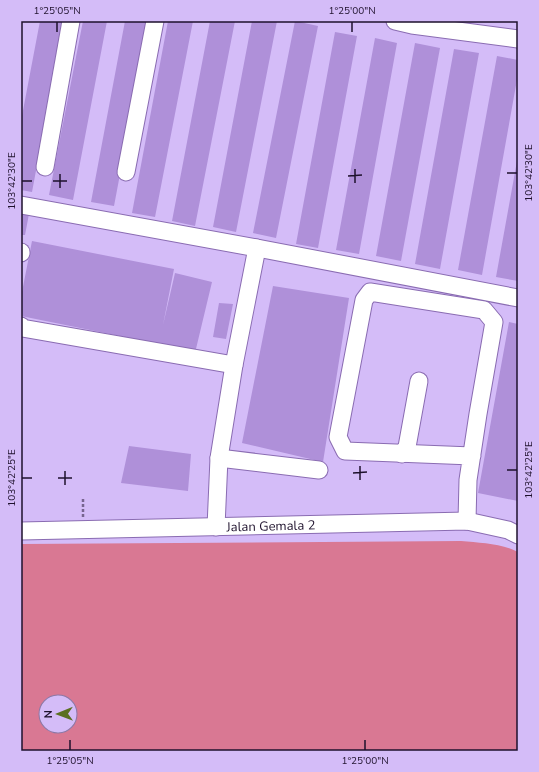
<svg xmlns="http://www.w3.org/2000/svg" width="539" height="772" font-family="'Nunito Sans',sans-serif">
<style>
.green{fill:#d97893;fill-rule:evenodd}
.building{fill:#af90d9}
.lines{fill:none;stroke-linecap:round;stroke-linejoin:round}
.minor-casing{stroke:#8a6cb2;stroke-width:19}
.path{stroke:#776490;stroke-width:2.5;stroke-dasharray:3 2;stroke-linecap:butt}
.minor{stroke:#fff;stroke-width:17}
.ticks{fill:none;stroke:#1e112c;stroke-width:1.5}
.labels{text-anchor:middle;stroke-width:3.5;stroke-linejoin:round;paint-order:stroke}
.street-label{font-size:13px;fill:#1e112c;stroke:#d4bcf8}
.neatline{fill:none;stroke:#1e112c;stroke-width:1.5}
.ticks-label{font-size:10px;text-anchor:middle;fill:#1e112c}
</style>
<rect width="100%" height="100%" fill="#d4bcf8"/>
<path class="green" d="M 461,541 C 480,543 501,543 518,552 L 518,751 L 21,751 L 21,544 ZM 46,702 L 70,702 L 70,726 L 46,726 Z"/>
<path class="building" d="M 40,21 L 64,21 L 32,192 L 21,190 L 21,121 Z
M 83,21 L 107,21 L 73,200 L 49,195 Z
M 125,21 L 149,21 L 114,206 L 91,202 Z
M 168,21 L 193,21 L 155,217 L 132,213 Z
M 210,21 L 235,21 L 195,226 L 172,221 Z
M 252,21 L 277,21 L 236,232 L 213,227 Z
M 295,21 L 318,26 L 276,238 L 253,233 Z
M 335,32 L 357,36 L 318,248 L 296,244 Z
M 375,38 L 397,43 L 359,254 L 336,250 Z
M 415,43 L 440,48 L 401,261 L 376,256 Z
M 454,49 L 479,53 L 440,269 L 415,264 Z
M 497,56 L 518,60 L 518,74 L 482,275 L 458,270 Z
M 517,161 L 518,161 L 518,281 L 496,277 Z
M 21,213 L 29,214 L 25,235 L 21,235 Z
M 32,241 L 174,269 L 163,325 L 175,273 L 212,282 L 195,353 L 159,344 L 21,316 L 21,297 Z
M 273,286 L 349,298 L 323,462 L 242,443 Z
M 219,303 L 233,304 L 226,339 L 213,337 Z
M 509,322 L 518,324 L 518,501 L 478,493 Z
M 129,446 L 191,454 L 188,491 L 121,483 Z"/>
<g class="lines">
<defs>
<g id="minor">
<path d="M 395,21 L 412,25 L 518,39"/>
<path d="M 45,167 L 71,21"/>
<path d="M 126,172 L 155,21"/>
<path d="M 21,205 L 257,248 L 518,298"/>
<path d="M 21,253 L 21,252"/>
<path d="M 21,326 L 22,328 L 234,365"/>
<path d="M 402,454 L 407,447 L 419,381"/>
<path d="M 219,458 L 319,470"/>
<path d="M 467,521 L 468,480 L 478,414 L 494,322 L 484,310 L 370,292 L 364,300 L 338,437 L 345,451 L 472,456"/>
<path d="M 216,527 L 219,458 L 234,365 L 257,248"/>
<path id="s1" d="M 21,531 L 467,521 L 508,530 L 518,535"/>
</g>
</defs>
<use href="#minor" class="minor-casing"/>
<path class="path" d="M 83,499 L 83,517"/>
<use href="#minor" class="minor"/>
</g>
<path class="ticks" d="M 57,22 L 57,32M 352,22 L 352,32M 355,169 L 355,183M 507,173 L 517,173M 60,174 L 60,188M 348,176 L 362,175M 22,181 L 32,181M 53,181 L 67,181M 360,466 L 360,480M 507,470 L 517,470M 65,471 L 65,485M 353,473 L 367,472M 22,478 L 32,478M 58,478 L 72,478M 70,740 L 70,750M 365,740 L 365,750"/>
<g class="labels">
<g class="street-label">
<text dy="5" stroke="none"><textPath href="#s1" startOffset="250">Jalan Gemala 2</textPath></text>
</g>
</g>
<rect width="539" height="772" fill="none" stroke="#d4bcf8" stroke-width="44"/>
<g transform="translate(58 714) rotate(269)"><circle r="19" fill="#d4bcf8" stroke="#8b78a6"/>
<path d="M0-3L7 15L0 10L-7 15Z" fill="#5b7020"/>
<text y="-6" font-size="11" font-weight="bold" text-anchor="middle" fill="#1e112c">N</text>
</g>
<rect x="22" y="22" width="495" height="728" class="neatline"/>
<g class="ticks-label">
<text x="57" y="14">1°25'05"N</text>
<text x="352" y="14">1°25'00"N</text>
<text transform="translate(528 173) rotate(-90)" y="4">103°42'30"E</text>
<text transform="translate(11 181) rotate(-90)" y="4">103°42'30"E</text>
<text transform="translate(528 470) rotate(-90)" y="4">103°42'25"E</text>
<text transform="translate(11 478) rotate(-90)" y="4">103°42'25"E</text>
<text x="70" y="764">1°25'05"N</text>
<text x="365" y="764">1°25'00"N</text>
</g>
</svg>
